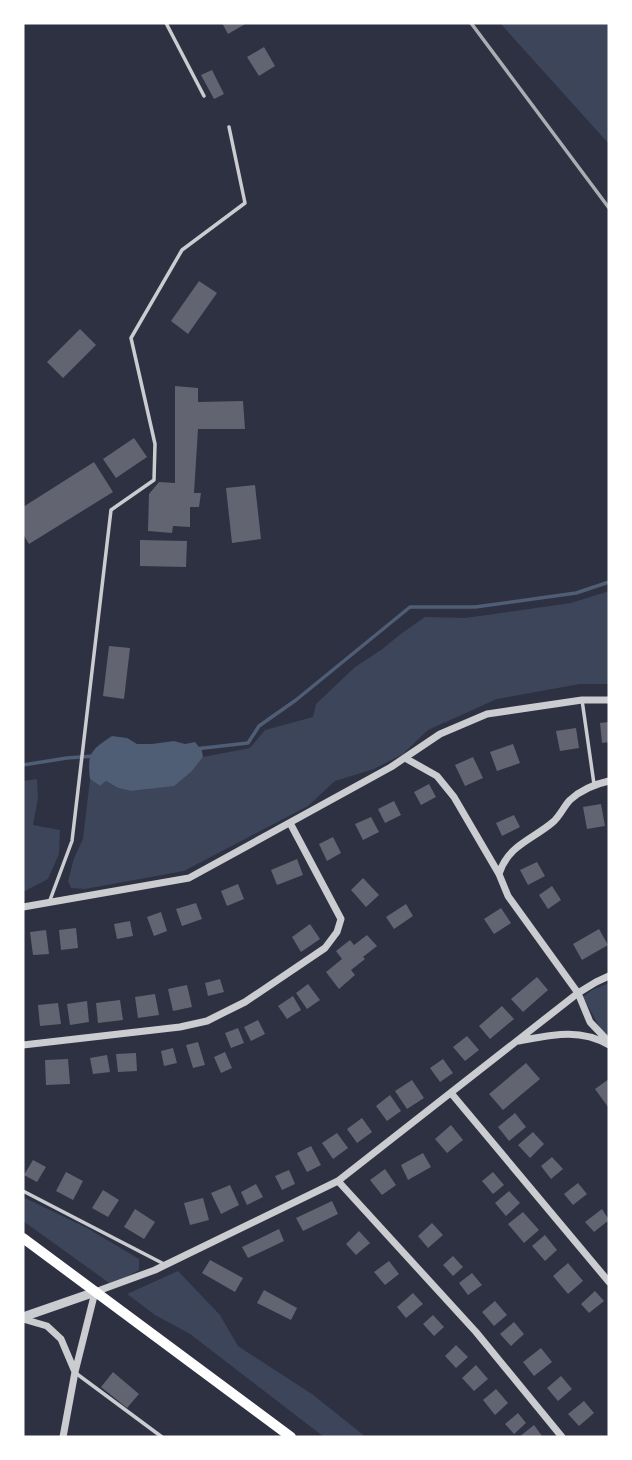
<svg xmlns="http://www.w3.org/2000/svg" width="632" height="1460" font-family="'Fira Sans Condensed',sans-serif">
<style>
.green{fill:#3c4559}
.water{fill:#4f5d75}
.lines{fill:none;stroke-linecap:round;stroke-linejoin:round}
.stream{stroke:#4f5d75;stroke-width:3.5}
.building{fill:#626471}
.service{stroke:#caccd0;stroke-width:3.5}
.minor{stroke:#caccd0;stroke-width:7}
.tertiary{stroke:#caccd0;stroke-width:9}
.primary{stroke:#fff;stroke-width:10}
.rail{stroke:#abadb3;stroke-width:3.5}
</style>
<rect width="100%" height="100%" fill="#2d3142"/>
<path class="green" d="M 500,23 L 609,23 L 609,144 Z
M 609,591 L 609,684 L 580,684 L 497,699 L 428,730 L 403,754 L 374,769 L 335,781 L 308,806 L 184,871 L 85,889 L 71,888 L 68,881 L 74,858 L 83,839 L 90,779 L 100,786 L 106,781 L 118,788 L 131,791 L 148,789 L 192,771 L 203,757 L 250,748 L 265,730 L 313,717 L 316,704 L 355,667 L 381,650 L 402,633 L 425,617 L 465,618 L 571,603 Z
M 37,779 L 38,798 L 33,825 L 60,830 L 59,854 L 48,879 L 23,892 L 23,781 Z
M 609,983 L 609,1036 L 600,1028 L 583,997 L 592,990 Z
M 23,1197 L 87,1228 L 139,1259 L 139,1270 L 112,1285 L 23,1221 Z
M 178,1271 L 220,1315 L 238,1346 L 312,1394 L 366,1437 L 324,1437 L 190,1334 L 155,1315 L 127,1294 Z"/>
<path class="water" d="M 112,736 L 127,738 L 137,744 L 152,744 L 174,741 L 185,744 L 195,742 L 202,751 L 203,757 L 192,771 L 174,786 L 131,791 L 118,788 L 106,781 L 100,786 L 90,779 C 87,753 91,750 112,736 Z"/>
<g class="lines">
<path class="stream" d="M 195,749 L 248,743 L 259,726 L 296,700 L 410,607 L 475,607 L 576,593 L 609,582
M 23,765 L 67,758 L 94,756"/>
</g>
<path class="building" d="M 222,23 L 247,23 L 228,34 Z
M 264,47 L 275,66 L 259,76 L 247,57 Z
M 212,70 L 224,94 L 214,99 L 201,75 Z
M 199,281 L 217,293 L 188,334 L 171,321 Z
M 80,329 L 96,345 L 63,378 L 47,362 Z
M 175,386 L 198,388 L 198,402 L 243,401 L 245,429 L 198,429 L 194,493 L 201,493 L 199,507 L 190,507 L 190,527 L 173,526 L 172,533 L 148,531 L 149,494 L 159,482 L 175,483 Z
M 134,438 L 147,457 L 116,478 L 103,459 Z
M 94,462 L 113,492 L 29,544 L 23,534 L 23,507 Z
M 255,485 L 261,539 L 232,543 L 226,488 Z
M 140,540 L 187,541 L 186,567 L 140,566 Z
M 109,646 L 130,648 L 124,699 L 103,696 Z
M 609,722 L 609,742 L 602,743 L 600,723 Z
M 576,728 L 579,748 L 560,751 L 556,731 Z
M 513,744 L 520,763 L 497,771 L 490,752 Z
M 473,757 L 483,778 L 465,786 L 455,765 Z
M 429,784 L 436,797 L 421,805 L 414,792 Z
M 394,801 L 401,815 L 385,823 L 378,809 Z
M 601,804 L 605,826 L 587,829 L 583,807 Z
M 514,815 L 520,827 L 502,836 L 496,823 Z
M 371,817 L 379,832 L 363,840 L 355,824 Z
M 333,837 L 341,853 L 327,861 L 319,844 Z
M 297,859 L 303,875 L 277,885 L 271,870 Z
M 537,862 L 545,876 L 528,885 L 520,870 Z
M 363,878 L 379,895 L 366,907 L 351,890 Z
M 238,884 L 244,899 L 227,906 L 221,891 Z
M 552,886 L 561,900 L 548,909 L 539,895 Z
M 196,903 L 202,919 L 182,926 L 176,909 Z
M 406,904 L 413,916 L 394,929 L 386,917 Z
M 501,908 L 511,923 L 494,934 L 484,919 Z
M 161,912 L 167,931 L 154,936 L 147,917 Z
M 130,921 L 133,936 L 117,939 L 114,924 Z
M 310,924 L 320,939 L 301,952 L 292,937 Z
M 76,928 L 78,948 L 61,950 L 59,930 Z
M 599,929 L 608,945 L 582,960 L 573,944 Z
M 46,930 L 49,954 L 33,955 L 30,932 Z
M 367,935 L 377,946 L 363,957 L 365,959 L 351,970 L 355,975 L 339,989 L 326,972 L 342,959 L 336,951 L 350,940 L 354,945 Z
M 537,977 L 548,990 L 523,1012 L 511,999 Z
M 220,979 L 224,992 L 208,996 L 205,983 Z
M 308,984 L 320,1000 L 307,1009 L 296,993 Z
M 187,985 L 192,1007 L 173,1011 L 168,989 Z
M 155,994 L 159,1015 L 138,1018 L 135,997 Z
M 293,996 L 301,1010 L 287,1019 L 278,1006 Z
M 120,1000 L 123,1020 L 98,1023 L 96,1003 Z
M 87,1001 L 89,1022 L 70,1025 L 67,1004 Z
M 58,1003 L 61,1024 L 40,1026 L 38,1005 Z
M 502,1006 L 514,1019 L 490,1039 L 479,1026 Z
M 258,1020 L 265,1034 L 251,1041 L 244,1027 Z
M 238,1028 L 244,1043 L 231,1048 L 225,1033 Z
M 467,1036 L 479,1050 L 465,1061 L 453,1047 Z
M 198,1042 L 205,1065 L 193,1068 L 186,1045 Z
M 173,1048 L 177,1063 L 164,1066 L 161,1051 Z
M 225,1052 L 232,1068 L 221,1073 L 214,1057 Z
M 136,1053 L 137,1071 L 118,1072 L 116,1054 Z
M 107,1055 L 110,1072 L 93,1074 L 90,1058 Z
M 68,1059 L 70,1084 L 46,1085 L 45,1060 Z
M 443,1059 L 453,1073 L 440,1082 L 430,1068 Z
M 526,1063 L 540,1079 L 503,1110 L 489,1094 Z
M 609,1079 L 609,1106 L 608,1107 L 595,1089 Z
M 412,1080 L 424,1098 L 407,1109 L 395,1091 Z
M 390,1095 L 401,1111 L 387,1121 L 376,1106 Z
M 515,1113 L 526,1127 L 509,1141 L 498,1127 Z
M 362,1118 L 372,1132 L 357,1143 L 347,1129 Z
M 451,1125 L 463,1140 L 447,1153 L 435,1139 Z
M 533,1132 L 544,1144 L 530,1158 L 518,1145 Z
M 337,1133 L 348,1148 L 333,1159 L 322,1143 Z
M 311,1146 L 321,1165 L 307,1172 L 297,1153 Z
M 423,1153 L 431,1167 L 408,1180 L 401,1165 Z
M 552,1157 L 563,1169 L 551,1179 L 541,1166 Z
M 33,1160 L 46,1167 L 37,1182 L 24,1175 Z
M 385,1169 L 396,1185 L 382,1195 L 370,1180 Z
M 289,1170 L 295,1184 L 282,1190 L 275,1176 Z
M 66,1172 L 83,1181 L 73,1200 L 56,1191 Z
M 493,1172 L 504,1185 L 493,1194 L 482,1181 Z
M 578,1183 L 587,1194 L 573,1205 L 564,1194 Z
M 256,1184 L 263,1197 L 247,1205 L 241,1192 Z
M 230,1185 L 239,1205 L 221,1214 L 211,1193 Z
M 103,1190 L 119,1200 L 108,1217 L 92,1208 Z
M 509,1191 L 520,1203 L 506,1216 L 495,1203 Z
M 203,1198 L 209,1220 L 190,1225 L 184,1203 Z
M 332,1201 L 338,1214 L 303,1231 L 296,1218 Z
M 135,1209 L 155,1222 L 144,1239 L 124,1227 Z
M 602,1209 L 609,1220 L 594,1232 L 585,1222 Z
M 523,1212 L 539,1230 L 524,1243 L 508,1224 Z
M 432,1223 L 443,1235 L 428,1248 L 418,1236 Z
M 279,1229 L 284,1241 L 248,1258 L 242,1247 Z
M 359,1231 L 370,1243 L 356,1255 L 346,1244 Z
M 545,1235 L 557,1250 L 545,1261 L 532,1246 Z
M 453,1256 L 463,1267 L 453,1276 L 443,1265 Z
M 210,1260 L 243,1278 L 235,1292 L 202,1273 Z
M 389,1261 L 399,1274 L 385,1285 L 374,1272 Z
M 568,1263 L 583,1281 L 568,1294 L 553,1276 Z
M 472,1273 L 482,1285 L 468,1295 L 459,1283 Z
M 264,1290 L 297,1308 L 291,1320 L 257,1303 Z
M 595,1291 L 604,1301 L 589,1313 L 581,1304 Z
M 413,1293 L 423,1304 L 406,1318 L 397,1307 Z
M 495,1301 L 507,1315 L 494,1326 L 482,1312 Z
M 433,1315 L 444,1327 L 434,1336 L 423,1324 Z
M 514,1322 L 524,1334 L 511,1346 L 500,1334 Z
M 456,1345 L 468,1357 L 456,1368 L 445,1356 Z
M 541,1348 L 552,1362 L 534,1376 L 523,1362 Z
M 476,1365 L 488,1379 L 474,1391 L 462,1378 Z
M 113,1372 L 139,1394 L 127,1408 L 101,1387 Z
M 561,1376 L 572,1389 L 558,1401 L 547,1388 Z
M 496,1389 L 508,1403 L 495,1415 L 483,1400 Z
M 584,1401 L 594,1413 L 579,1426 L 568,1414 Z
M 518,1413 L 526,1423 L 514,1434 L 505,1424 Z
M 534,1425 L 542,1436 L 540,1437 L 519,1437 Z"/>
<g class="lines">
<path class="service" d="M 166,23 L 204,96
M 582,700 L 594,784
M 50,900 L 72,841 L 111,510 L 154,480 L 155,444 L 131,338 L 182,250 L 245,203 L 229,127
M 23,1191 L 164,1264
M 77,1374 L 162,1437"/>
<path class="minor" d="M 405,758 L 437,776 L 454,797 L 499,874 L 508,896 L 578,993 L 590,1022 L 609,1042
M 499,874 C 508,845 532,840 553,822 C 560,816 564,806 570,800 C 581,790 595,784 609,781
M 23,907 L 189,878 L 391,767 L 440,734 L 487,714 L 582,700 L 609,700
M 519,1041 C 552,1035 579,1028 609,1045
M 23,1045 L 180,1027 L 207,1021 L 245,1002 L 325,948 L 337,932 L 341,919 L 290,823
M 451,1093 L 609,1282
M 338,1181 L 476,1332 L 562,1437
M 23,1319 L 47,1326 L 61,1339 L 75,1372
M 63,1437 L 75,1372 L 95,1292 L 155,1270 L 338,1181 L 578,993 L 596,982 L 609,976"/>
<path class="tertiary" d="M 23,1317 L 95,1292"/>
<path class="primary" d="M 23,1238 L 291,1437"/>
<path class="rail" d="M 471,23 L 609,208"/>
</g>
<rect width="632" height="1460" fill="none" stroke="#ffffff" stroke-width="49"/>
</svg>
